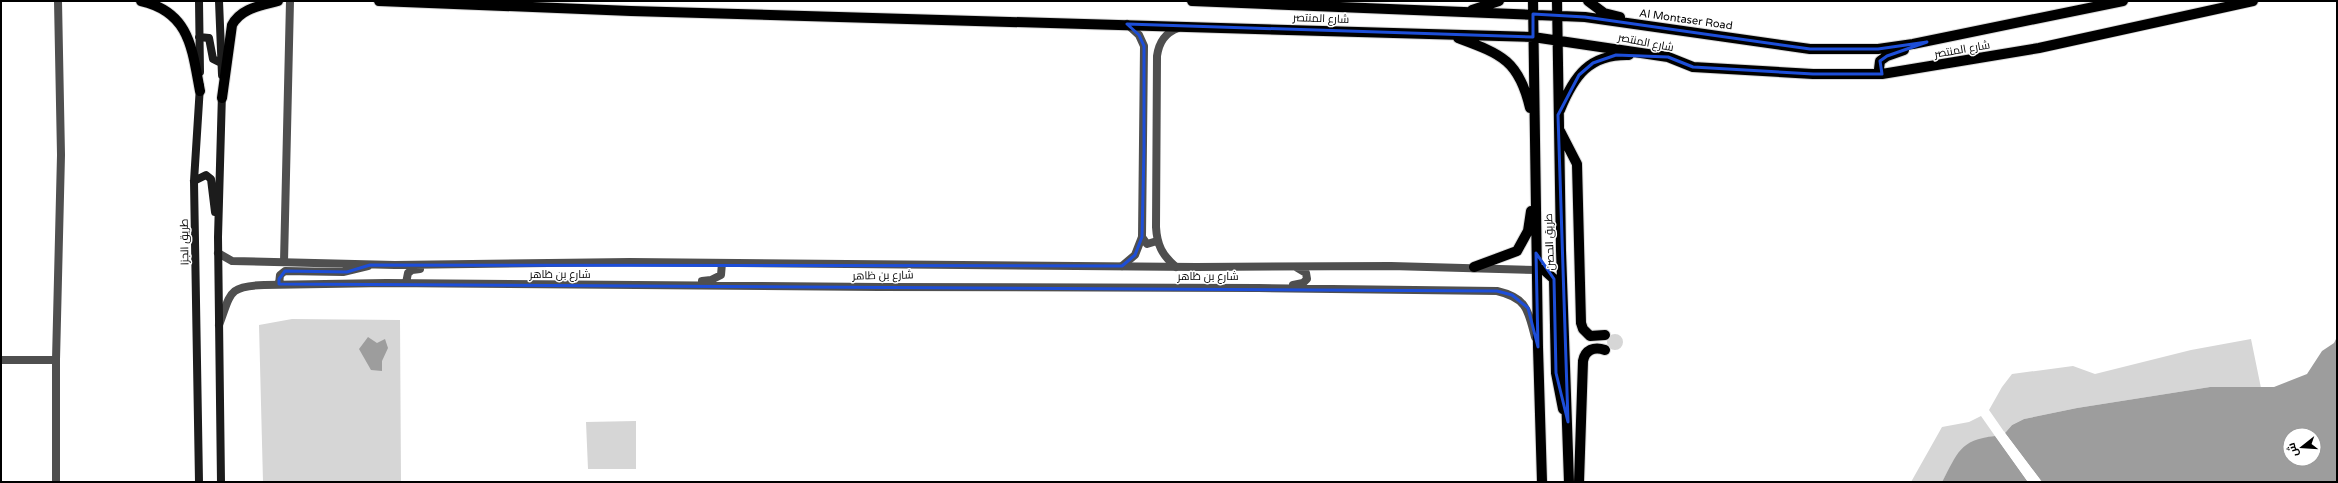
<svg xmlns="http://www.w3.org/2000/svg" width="2338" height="483" font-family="'Varela Round',Cairo,sans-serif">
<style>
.green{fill:#d6d6d6}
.water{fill:#9d9d9d;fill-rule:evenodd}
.pier{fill:#fff}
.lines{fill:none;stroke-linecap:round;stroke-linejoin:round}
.primary-casing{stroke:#dbdbdb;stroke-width:12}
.minor{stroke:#4f4f4f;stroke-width:8}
.tertiary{stroke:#4f4f4f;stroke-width:8}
.secondary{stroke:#1c1c1c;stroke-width:8}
.primary{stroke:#000;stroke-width:10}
.marked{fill:none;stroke:#1d4ed8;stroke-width:3;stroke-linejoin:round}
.labels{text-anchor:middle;stroke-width:3;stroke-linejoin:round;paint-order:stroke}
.street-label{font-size:11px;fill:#000;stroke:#fff}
</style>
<rect width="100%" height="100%" fill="#fff"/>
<path class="green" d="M 292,319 L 400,320 L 401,482 L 263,482 L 259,325 Z
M1607 342a8 8 0 1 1 16 0a8 8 0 1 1-16 0Z
M 2251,339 L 2261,388 L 2210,387 L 2077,408 L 2024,419 L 2012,425 L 2005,433 L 1989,410 L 2002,387 L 2012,374 L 2073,366 L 2095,374 L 2191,350 Z
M 1981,416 L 1995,436 C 1967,439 1955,459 1942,482 L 1911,482 L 1942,427 L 1969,422 Z
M 636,421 L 636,469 L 588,469 L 586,422 Z"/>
<path class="water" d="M 368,337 L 377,343 L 385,339 L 388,348 L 382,361 L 382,371 L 371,370 L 359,349 Z
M 2337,337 L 2337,482 L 2042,482 L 2005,433 L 2012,425 L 2024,419 L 2077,408 L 2210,387 L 2274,387 L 2307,374 L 2322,351 L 2334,343 ZM 2290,435 L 2314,435 L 2314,459 L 2290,459 Z
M 1995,436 L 2028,482 L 1942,482 C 1958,453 1959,440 1995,436 Z"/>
<path class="pier" d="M 2004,431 L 2005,433 L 2042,482 L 2040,482 L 2003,434 Z
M 1994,434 L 1996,435 L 2030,482 L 2028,482 Z"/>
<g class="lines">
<defs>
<path id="primary" d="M 141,1 C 190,12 192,49 200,91
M 379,1 L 631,11 L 1533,37 L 1668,57 L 1693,67 L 1813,74 L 1882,74 L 2039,48 L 2253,1
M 1192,1 L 1585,17 L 1810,49 L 1878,49 L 1913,44 L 2123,1
M 1533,1 L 1538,347 L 1542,482
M 1557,1 L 1561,250 L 1569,482
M 1588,1 L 1604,13 L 1620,17
M 1472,10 L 1499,1
M 1458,38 C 1501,54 1519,60 1530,108
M 1882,74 L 1879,69 L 1880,61 L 1887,56 L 1904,50
M 222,98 L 232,25 C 241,8 260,6 278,1
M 1560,110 C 1574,76 1589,54 1629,55
M 1560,131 L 1577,164 L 1581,323 L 1583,329 L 1590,336 L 1605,335
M 1474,267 L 1517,251 L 1528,231 L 1531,211
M 1537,270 L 1544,270 L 1554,279 L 1556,373 L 1563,409
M 1579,482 L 1583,361 C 1585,350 1594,346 1605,350"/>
</defs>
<use href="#primary" class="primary-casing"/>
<path class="minor" d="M 1142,237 L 1147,244 L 1157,241
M 284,262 L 290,1
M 1122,266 L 1135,255 L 1142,237 L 1144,46 L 1139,35 L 1127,24
M 1176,267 C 1162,255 1157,245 1156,227 L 1157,56 C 1159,42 1165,33 1178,28
M 1,360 L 56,360 L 56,482
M 56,360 L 61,155 L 58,1"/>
<path class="tertiary" d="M 218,253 L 232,261 L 395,265 L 630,262 L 1196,267 L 1391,266 L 1537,270
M 702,281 L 711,280 L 721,275 L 722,263
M 406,283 L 408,273 L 412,270 L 420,269
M 279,284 L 280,275 L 285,271 L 343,272 L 368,266
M 1293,285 L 1303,283 L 1307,279 L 1306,273 L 1296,267
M 219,325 C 231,294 227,286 264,285 L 386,283 L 879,287 L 1258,288 L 1497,291 C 1527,298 1528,310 1535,337"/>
<path class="secondary" d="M 199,1 L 200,72
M 219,1 L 222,75
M 199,37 L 209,38 L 213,59 L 221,63
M 194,181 L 206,175 L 211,179 L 215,212
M 199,482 L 194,181 L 200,86
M 221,482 L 218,237 L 222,93"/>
<use href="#primary" class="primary"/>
</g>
<path class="marked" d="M 1533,14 L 1585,17 L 1810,49 L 1878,49 L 1927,42 L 1887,56 L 1880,61 L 1882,74 L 1813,74 L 1693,67 L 1668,57 L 1616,55 L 1593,63 L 1579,75 L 1558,115 L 1568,422 L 1556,373 L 1554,279 L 1536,253 L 1538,347 L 1528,308 L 1512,295 L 1497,291 L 279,284 L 279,279 L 285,271 L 347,272 L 370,265 L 1122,266 L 1135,255 L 1142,237 L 1144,150 L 1144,46 L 1139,35 L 1127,24 L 1533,37 Z"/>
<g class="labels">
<g class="street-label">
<text transform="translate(1321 18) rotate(2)" y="4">شارع المنتصر</text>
<text transform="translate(1686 19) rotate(8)" y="4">Al Montaser Road</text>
<text transform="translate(1646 42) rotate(11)" y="4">شارع المنتصر</text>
<text transform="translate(1962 49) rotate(-10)" y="4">شارع المنتصر</text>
<text transform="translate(184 242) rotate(-91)" y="4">طريق الجزا</text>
<text transform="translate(1549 242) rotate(-92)" y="4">طريق الحصن</text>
<text x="560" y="278">شارع بن ظاهر</text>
<text transform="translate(883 275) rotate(-1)" y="4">شارع بن ظاهر</text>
<text x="1208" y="280">شارع بن ظاهر</text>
</g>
</g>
<rect width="2338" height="483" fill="none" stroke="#000000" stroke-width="4"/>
<g transform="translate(2302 447) rotate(253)"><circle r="19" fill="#ffffff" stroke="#999999"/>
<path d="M0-3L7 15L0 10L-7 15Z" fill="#000000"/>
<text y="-6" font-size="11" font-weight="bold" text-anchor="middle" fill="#000000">ش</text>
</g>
</svg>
